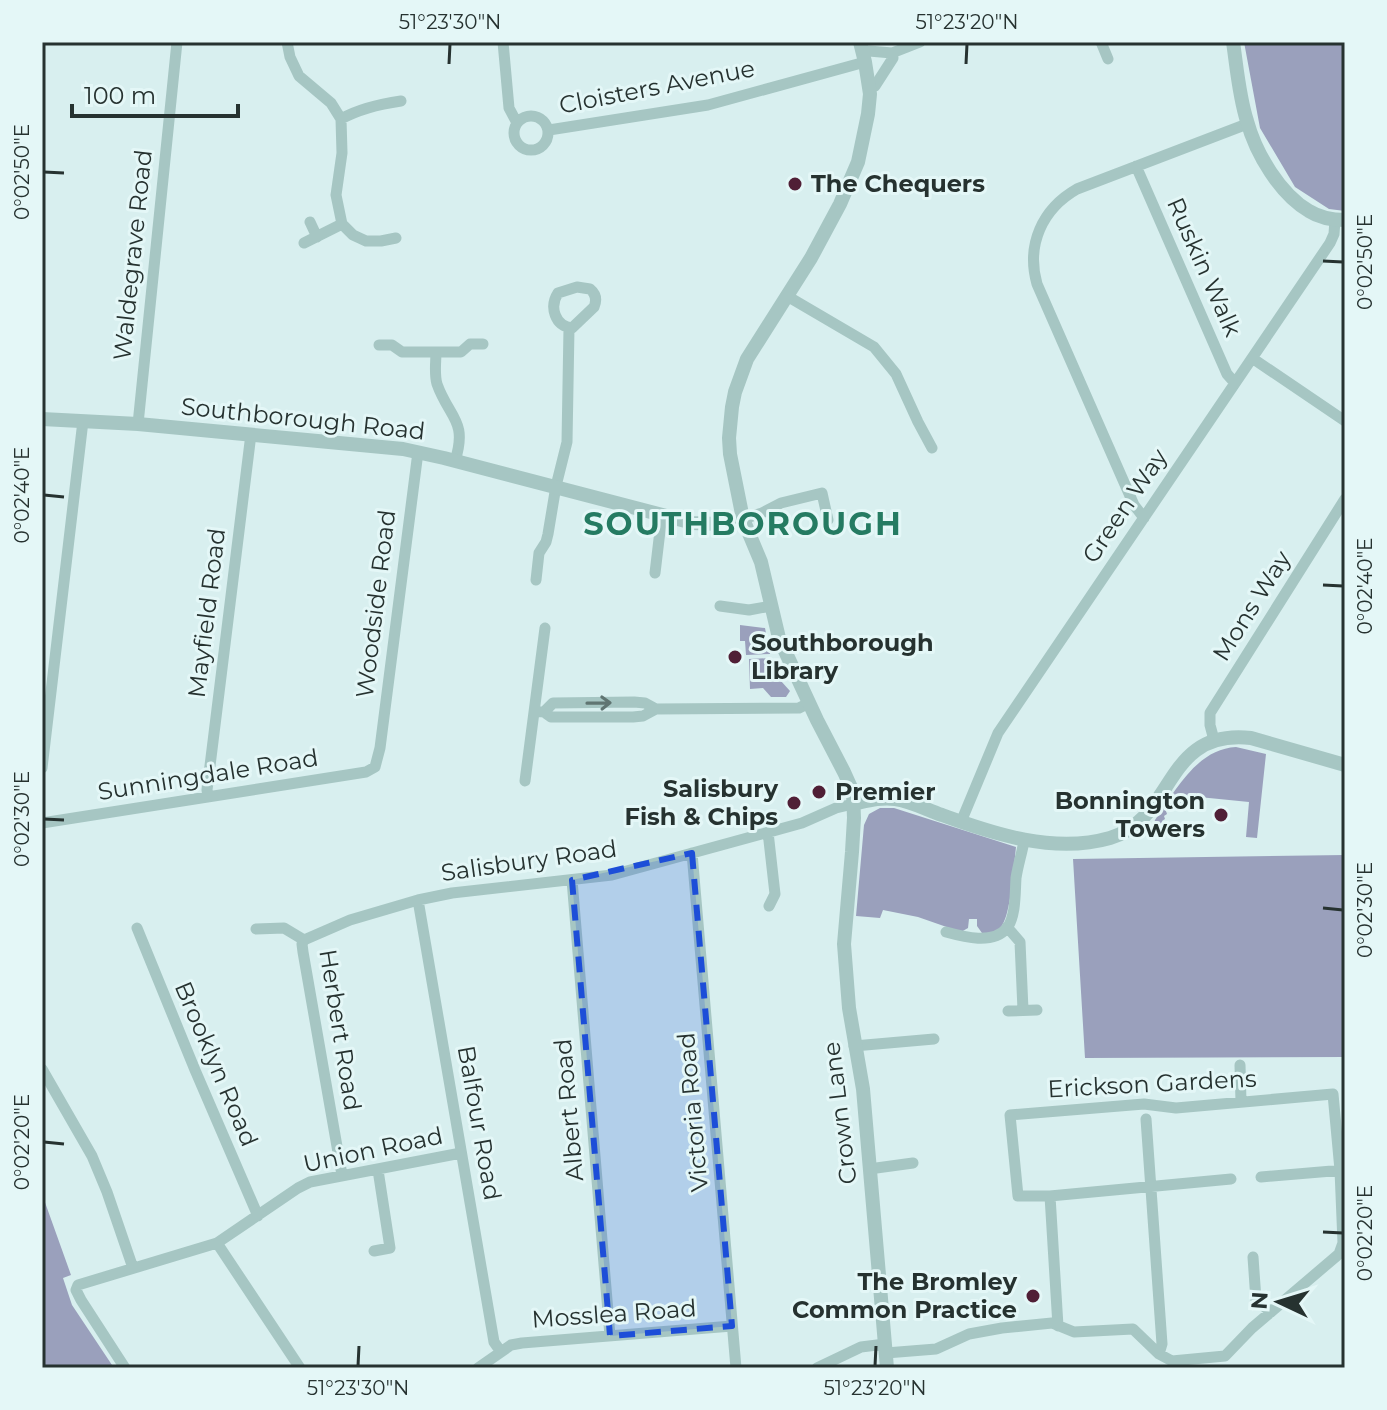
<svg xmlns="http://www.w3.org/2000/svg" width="1387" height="1410" font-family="Montserrat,sans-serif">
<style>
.green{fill:#9aa0bc}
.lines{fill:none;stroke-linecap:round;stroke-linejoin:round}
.minor{stroke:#a6c6c3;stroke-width:11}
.tertiary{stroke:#a6c6c3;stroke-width:14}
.oneway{stroke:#607572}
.marked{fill:#1d4ed8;fill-opacity:0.2;stroke:#1d4ed8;stroke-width:6;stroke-dasharray:16 10;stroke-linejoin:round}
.ticks{fill:none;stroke:#263230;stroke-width:3}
.poi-dot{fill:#501f36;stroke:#e4f7f7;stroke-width:3}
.labels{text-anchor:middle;stroke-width:6;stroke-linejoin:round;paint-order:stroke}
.street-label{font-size:24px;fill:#263230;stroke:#e4f7f7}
.poi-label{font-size:24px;font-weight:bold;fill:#263230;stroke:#e4f7f7;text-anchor:start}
.district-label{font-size:32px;font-weight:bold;letter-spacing:2px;fill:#257b62;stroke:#e4f7f7}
.neatline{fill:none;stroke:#263230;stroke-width:3}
.ticks-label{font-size:20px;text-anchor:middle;fill:#263230}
</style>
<rect width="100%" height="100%" fill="#d8efef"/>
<path class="green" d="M 1244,42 L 1345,42 L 1345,211 L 1329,209 L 1295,187 L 1260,128 Z
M 740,625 L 765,628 L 770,654 L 746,655 L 745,641 L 740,641 Z
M 771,658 L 781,681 L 790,691 L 786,697 L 771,697 L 763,688 L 750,689 L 749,659 Z
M 1236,747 L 1266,754 L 1257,838 L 1246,837 L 1249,802 L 1199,797 L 1198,807 L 1171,804 L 1168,806 L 1169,809 L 1166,811 L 1167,814 L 1164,816 L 1165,819 L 1162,821 L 1167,831 L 1157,830 L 1154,823 L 1155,820 C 1175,791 1197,749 1236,747 Z
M 880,808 L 894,808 L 1016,847 C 1014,863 1011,918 1000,928 C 994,933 988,933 982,933 L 977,926 L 977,919 L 969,919 L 968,928 L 961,932 L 918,917 L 883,910 L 880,918 L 856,916 L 864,825 L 869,814 Z
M 1345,855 L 1345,1057 L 1085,1058 L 1073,859 Z
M 42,1194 L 71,1275 L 63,1278 L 72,1305 L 114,1368 L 42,1368 Z"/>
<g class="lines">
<path class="minor" d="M 287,42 L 290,57 L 299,76 L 331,103 L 341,119 L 342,153 L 336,195 L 342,224 L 353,235 L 366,241 L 381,241 L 396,238
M 503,42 L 509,108 L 517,123
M 1101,42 L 1108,59
M 863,52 L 869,51 L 892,53 L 920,42
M 869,87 L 875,86 L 893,58 L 892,53
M514 133a17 17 0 1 1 34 0a17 17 0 1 1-34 0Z
M 341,119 C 359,109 380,104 401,101
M 549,130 L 708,105 L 865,62
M 1136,166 L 1227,374 L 1235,383
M 310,222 L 317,237
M 304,243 L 342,224
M 577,287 L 590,289 C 596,294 597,300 594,307 L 572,328 C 555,326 549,307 558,293 Z
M 787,296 L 874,347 L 896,374 L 918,422 L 932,448
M 379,345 L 392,345 L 402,352 L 436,352 C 436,362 434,374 437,384 C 449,418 468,420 455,461
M 436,352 L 461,352 L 470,344 L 483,344
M 1252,358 L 1345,421
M 138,424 L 177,42
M 1144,518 L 1134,505 L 1037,284 C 1026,245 1042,209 1077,189 L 1247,124
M 743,519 L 762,513 L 781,503 L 822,493 L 828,520
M 655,573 L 662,514
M 536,580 L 539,553 L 546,542 L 548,534 L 556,486 L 567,442 L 569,328
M 720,606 L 749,610 L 771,606
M 535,711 L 544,712 L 551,717 L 633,717 L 643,716 L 656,709 L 799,708 L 809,703
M 544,712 L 553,703 L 634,702 L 645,703 L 656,709
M 1214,740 L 1210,725 L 1210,713 L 1345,499
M 42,768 L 83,421
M 525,781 L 545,628
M 208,797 L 207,790 L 251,434
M 961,822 L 998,733 L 1330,243 L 1334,234 L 1335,220
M 42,823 L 366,772 L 375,767 L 380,748 L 418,452
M 768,832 L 775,894 L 769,906
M 692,853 L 736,1368
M 572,880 L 610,1336
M 418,900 L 494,1342 L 501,1352
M 1007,927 L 1020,942 L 1023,1010
M 137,928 L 195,1070 L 258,1216
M 256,929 L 284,928 L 304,940
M 946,932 C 964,937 993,945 1007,928 C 1016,916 1015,893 1016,878 C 1018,865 1022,853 1024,841
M 304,940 L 350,920 L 418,900 L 452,893 L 612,875 L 802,823 L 836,808 L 853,804
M 304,940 L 302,944 L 303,952 L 342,1175
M 1008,1011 L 1037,1010
M 854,1046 L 934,1039
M 1240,1065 L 1241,1102
M 42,1069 L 92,1156 L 107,1192 L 133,1268
M 1146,1119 L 1162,1344 L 1159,1354
M 869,1169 L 913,1163
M 1261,1177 L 1344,1170
M 1050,1196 L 1058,1326
M 217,1243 L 300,1368
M 374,1251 L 390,1248 L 378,1170
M 1253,1257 L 1256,1300 L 1271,1312
M 886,1353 L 936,1349 L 969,1334 L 1002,1328 L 1052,1323 L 1074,1332 L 1133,1329 L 1159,1354 L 1172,1361 L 1225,1356 L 1252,1328 L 1339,1254 L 1343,1243 L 1340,1170 L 1333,1094 L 1176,1108 L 1144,1104 L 1010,1115 L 1018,1196 L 1050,1196 L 1231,1179
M 125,1368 L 81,1300 L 76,1290 L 78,1285 L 217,1243 L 298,1188 L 310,1182 L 461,1153
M 478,1368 L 511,1345 L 522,1343 L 732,1326
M 817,1368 L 861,1347 L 885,1344"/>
<path class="tertiary" d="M 860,42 L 865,62 L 870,94 L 868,114 L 858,162 L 840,204 L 811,258 L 747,359 L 735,392 L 732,407 L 729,438 L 730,454 L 743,519 L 761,562 L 779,638 L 817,720 L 844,772 L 853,792 L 854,818 L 852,852 L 844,944 L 849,1008 L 863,1089 L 887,1368
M 1233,42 C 1237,69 1239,96 1247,121 C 1256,154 1280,194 1309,211 C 1320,218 1332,220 1345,220
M 42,419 L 138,424 L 403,449 L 444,458 L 693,523 L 718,524 L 743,519
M 853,804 C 867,801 880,797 895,799 C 911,801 927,810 942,815 C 994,834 1054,854 1110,838 C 1176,819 1163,728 1251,738 L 1345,765"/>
</g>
<defs><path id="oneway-shaft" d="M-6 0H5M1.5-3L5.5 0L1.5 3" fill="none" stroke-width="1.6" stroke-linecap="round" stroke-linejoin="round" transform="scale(2)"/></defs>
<use class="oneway" href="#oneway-shaft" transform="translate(599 703) rotate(-1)"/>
<path class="marked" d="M 692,853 L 732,1326 L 610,1336 L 572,880 Z"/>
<path class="ticks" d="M 449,64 L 450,44M 966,64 L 967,44M 44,172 L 64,173M 1323,261 L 1343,262M 44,495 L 64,497M 1323,585 L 1343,586M 44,819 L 64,820M 1323,908 L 1343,910M 44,1142 L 64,1144M 1323,1232 L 1343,1233M 358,1366 L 359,1346M 875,1366 L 876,1346"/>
<g class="poi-dot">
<circle cx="795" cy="184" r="8"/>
<circle cx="735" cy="657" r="8"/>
<circle cx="819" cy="792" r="8"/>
<circle cx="794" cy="803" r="8"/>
<circle cx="1221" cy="815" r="8"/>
<circle cx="1033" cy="1296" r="8"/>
</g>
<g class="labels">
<g class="street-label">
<text transform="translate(657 87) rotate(-11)" y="8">Cloisters Avenue</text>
<text transform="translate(133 255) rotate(-84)" y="8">Waldegrave Road</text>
<text transform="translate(1204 267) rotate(66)" y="8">Ruskin Walk</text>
<text transform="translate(303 419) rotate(6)" y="8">Southborough Road</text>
<text transform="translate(1125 506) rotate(-56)" y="8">Green Way</text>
<text transform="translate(376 604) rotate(-83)" y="8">Woodside Road</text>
<text transform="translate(1252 606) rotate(-58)" y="8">Mons Way</text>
<text transform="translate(207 613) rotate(-83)" y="8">Mayfield Road</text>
<text transform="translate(208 775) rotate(-9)" y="8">Sunningdale Road</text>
<text transform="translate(529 861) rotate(-8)" y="8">Salisbury Road</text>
<text transform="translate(340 1030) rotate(81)" y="8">Herbert Road</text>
<text transform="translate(216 1064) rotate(67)" y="8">Brooklyn Road</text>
<text transform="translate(1152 1084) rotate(-3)" y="8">Erickson Gardens</text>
<text transform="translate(569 1110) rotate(-95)" y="8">Albert Road</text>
<text transform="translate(693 1112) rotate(-95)" y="8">Victoria Road</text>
<text transform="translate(840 1113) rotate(-97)" y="8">Crown Lane</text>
<text transform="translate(479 1123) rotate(80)" y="8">Balfour Road</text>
<text transform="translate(373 1150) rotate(-12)" y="8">Union Road</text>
<text transform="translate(614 1314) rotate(-4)" y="8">Mosslea Road</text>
</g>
<g class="poi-label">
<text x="811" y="192">The Chequers</text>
<text x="751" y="651">Southborough<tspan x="751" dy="28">Library</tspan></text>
<text x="778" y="797" text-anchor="end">Salisbury<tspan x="778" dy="28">Fish &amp; Chips</tspan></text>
<text x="835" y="800">Premier</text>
<text x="1205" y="809" text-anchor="end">Bonnington<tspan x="1205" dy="28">Towers</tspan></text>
<text x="1017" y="1290" text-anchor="end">The Bromley<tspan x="1017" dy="28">Common Practice</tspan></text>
</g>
<g class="district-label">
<text x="743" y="535">SOUTHBOROUGH</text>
</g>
</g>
<rect width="1387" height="1410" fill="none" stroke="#e4f7f7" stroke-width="88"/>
<g transform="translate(1279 1302) rotate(274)" stroke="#e4f7f7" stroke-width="6" paint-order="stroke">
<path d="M0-6L14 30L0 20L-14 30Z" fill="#263230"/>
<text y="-12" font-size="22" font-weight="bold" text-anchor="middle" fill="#263230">N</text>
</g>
<path d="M72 104v12h166v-12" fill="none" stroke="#263230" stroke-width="4"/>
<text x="84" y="104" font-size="24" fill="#263230" stroke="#e4f7f7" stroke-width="6" paint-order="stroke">100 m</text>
<rect x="44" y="44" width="1299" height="1322" class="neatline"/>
<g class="ticks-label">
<text x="450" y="29">51°23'30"N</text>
<text x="967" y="29">51°23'20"N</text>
<text transform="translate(22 172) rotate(-90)" y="7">0°02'50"E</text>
<text transform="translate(1365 262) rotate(-90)" y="7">0°02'50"E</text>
<text transform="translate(22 495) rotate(-90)" y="7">0°02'40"E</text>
<text transform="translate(1365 586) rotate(-90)" y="7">0°02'40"E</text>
<text transform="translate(22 819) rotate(-90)" y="7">0°02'30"E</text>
<text transform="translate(1365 910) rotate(-90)" y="7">0°02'30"E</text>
<text transform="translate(22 1142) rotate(-90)" y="7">0°02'20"E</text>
<text transform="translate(1365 1233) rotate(-90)" y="7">0°02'20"E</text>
<text x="358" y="1395">51°23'30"N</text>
<text x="875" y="1395">51°23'20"N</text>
</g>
</svg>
